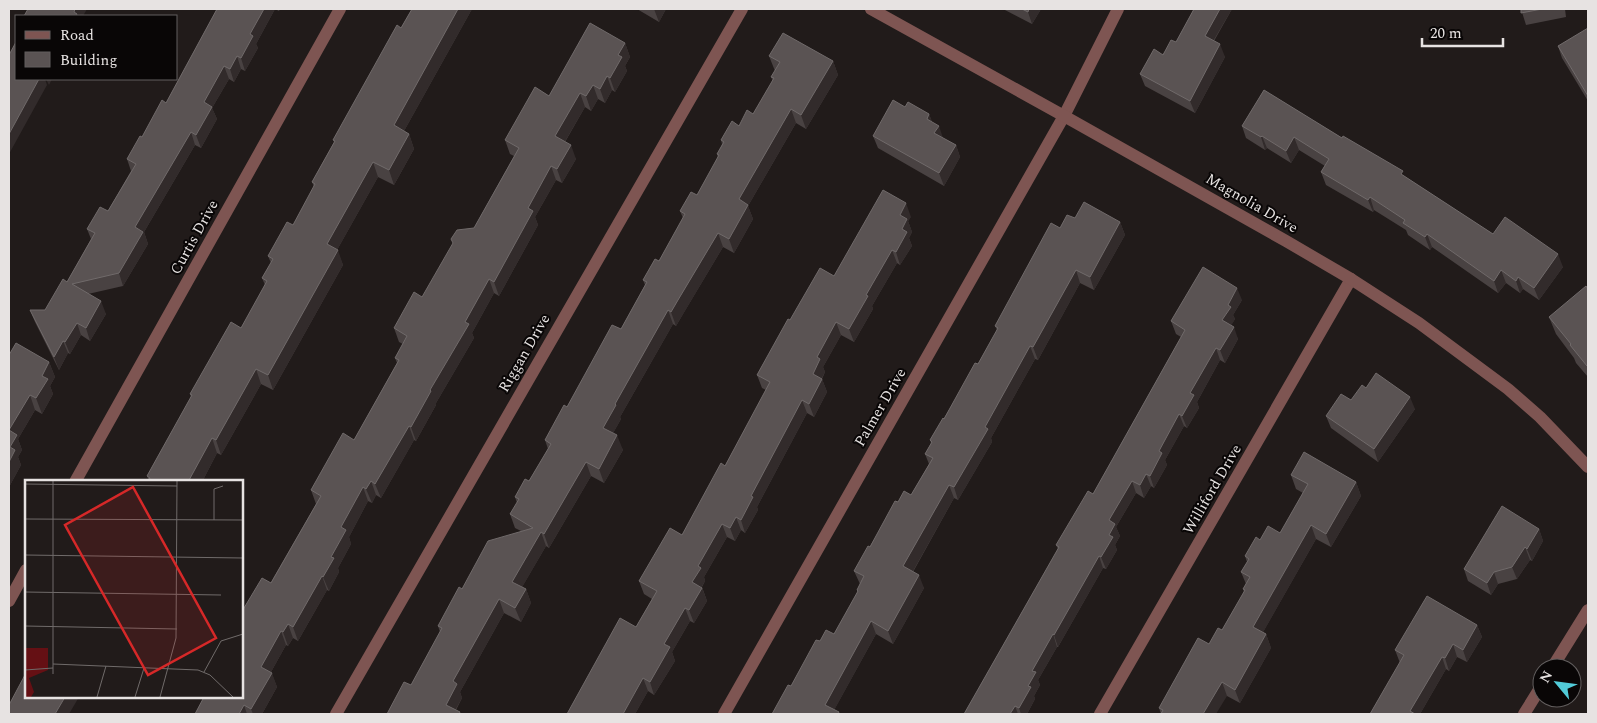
<svg xmlns="http://www.w3.org/2000/svg" width="1597" height="723" font-family="Spectral,serif">
<style>
.lines{fill:none;stroke-linecap:round;stroke-linejoin:round}
.minor{stroke:#7e5552;stroke-width:12}
.tertiary{stroke:#7e5552;stroke-width:12}
.wall{fill:#494242}
.shaded-wall{fill:#322b2b}
.building{fill:#5a5353;stroke:#706a6a}
.labels{text-anchor:middle;stroke-width:4;stroke-linejoin:round;paint-order:stroke}
.street-label{font-size:15px;fill:#e7e3e2;stroke:#090606}
.inset-road{fill:none;stroke:#706b6a;stroke-width:1}
.view{fill:#d62828;fill-opacity:0.15;stroke:#d62828;stroke-width:2.5}
.inset-edge{fill:none;stroke:#e7e3e2;stroke-width:2.5}
</style>
<rect width="100%" height="100%" fill="#211b1a"/>
<g class="lines">
<path class="minor" d="M 75,482 L 340,9
M 9,601 L 26,570
M 1552,668 L 1588,610
M 336,714 L 742,9
M 724,714 L 1064,116 L 1118,9
M 1100,714 L 1351,279
M 1524,714 L 1542,685"/>
<path class="tertiary" d="M 871,9 L 1064,116 L 1286,241 L 1351,279 L 1419,323 L 1508,389 L 1540,417 L 1588,467"/>
</g>
<path class="wall" d="M 217,9 L 280,9 L 279,11 L 275,9 L 256,44 L 258,48 L 245,71 L 241,69 L 234,82 L 229,79 L 212,108 L 217,119 L 201,148 L 195,145 L 144,232 L 148,244 L 123,286 L 88,294 L 106,314 L 90,341 L 81,335 L 70,354 L 68,353 L 59,370 L 35,322 L 30,310 L 45,310 L 67,282 L 91,239 L 87,229 L 108,211 L 131,171 L 127,159 L 166,103 Z
M 412,9 L 472,9 L 404,131 L 409,134 L 414,149 L 394,185 L 378,177 L 337,250 L 343,265 L 273,390 L 261,384 L 221,455 L 217,453 L 202,482 L 148,482 L 149,481 L 147,476 L 191,397 L 190,394 L 241,328 L 265,285 L 262,278 L 271,263 L 268,256 L 293,225 L 314,187 L 312,182 L 334,142 L 333,140 L 401,28 Z
M 637,9 L 666,9 L 659,22 Z
M 1003,9 L 1041,9 L 1032,24 Z
M 1194,9 L 1232,9 L 1214,41 L 1225,57 L 1195,113 L 1145,86 L 1140,74 L 1176,42 Z
M 1521,9 L 1565,9 L 1566,17 L 1526,25 Z
M 1588,29 L 1588,101 L 1562,58 L 1558,46 Z
M 625,43 L 630,57 L 625,66 L 627,71 L 615,92 L 612,90 L 605,103 L 598,99 L 591,111 L 585,107 L 565,142 L 576,159 L 562,183 L 556,180 L 535,217 L 538,225 L 499,296 L 494,293 L 472,333 L 474,338 L 436,403 L 436,405 L 416,441 L 414,440 L 381,498 L 376,495 L 372,503 L 368,501 L 349,537 L 351,544 L 338,568 L 339,572 L 329,591 L 327,590 L 298,641 L 293,638 L 288,646 L 286,645 L 271,672 L 277,687 L 262,714 L 195,714 L 316,504 L 311,490 L 354,440 L 397,363 L 395,358 L 403,344 L 399,342 L 394,328 L 422,297 L 474,228 L 514,156 L 510,154 L 505,140 L 549,96 Z
M 769,56 L 833,61 L 838,75 L 806,129 L 796,123 L 748,206 L 753,219 L 734,253 L 723,247 L 683,314 L 676,326 L 673,324 L 620,417 L 621,419 L 613,433 L 623,450 L 604,483 L 591,476 L 549,548 L 546,546 L 522,587 L 526,589 L 531,603 L 521,622 L 504,613 L 460,692 L 462,698 L 456,710 L 460,712 L 460,714 L 387,714 L 411,685 L 440,632 L 438,626 L 462,589 L 521,531 L 515,528 L 510,514 L 517,503 L 515,497 L 529,481 L 548,449 L 545,440 L 567,407 L 621,329 L 645,285 L 643,280 L 659,261 L 683,218 L 680,211 L 697,195 L 718,158 L 717,154 L 722,144 L 721,140 L 753,114 L 773,81 L 771,77 L 775,71 Z
M 1264,90 L 1404,176 L 1493,234 L 1563,267 L 1539,300 L 1523,289 L 1520,293 L 1506,283 L 1498,293 L 1432,247 L 1430,250 L 1408,235 L 1406,230 L 1374,210 L 1373,212 L 1326,185 L 1321,172 L 1325,166 L 1299,150 L 1291,163 L 1267,148 L 1265,150 L 1246,138 L 1242,126 Z
M 905,107 L 929,114 L 932,122 L 943,138 L 956,145 L 960,157 L 944,186 L 878,148 L 873,136 Z
M 911,217 L 908,221 L 912,232 L 909,238 L 912,246 L 900,265 L 897,263 L 872,306 L 873,309 L 854,342 L 841,335 L 823,367 L 825,372 L 822,379 L 827,392 L 814,417 L 807,413 L 757,507 L 758,510 L 745,533 L 741,530 L 735,541 L 727,537 L 704,577 L 705,581 L 702,587 L 707,601 L 694,623 L 690,621 L 672,652 L 675,661 L 654,695 L 648,691 L 635,714 L 636,627 L 652,599 L 644,594 L 639,581 L 682,535 L 725,466 L 766,390 L 762,388 L 757,375 L 790,320 L 834,276 Z
M 1075,218 L 1120,222 L 1125,235 L 1094,290 L 1080,283 L 1038,360 L 1035,359 L 991,438 L 992,442 L 958,500 L 954,498 L 913,572 L 924,588 L 893,644 L 876,634 L 834,710 L 791,686 L 820,641 L 834,634 L 857,593 L 857,590 L 860,584 L 854,571 L 898,502 L 911,495 L 929,464 L 925,454 L 931,443 L 930,440 L 978,364 L 997,330 L 995,326 L 1060,228 Z
M 1588,289 L 1588,377 L 1576,363 L 1574,358 L 1556,334 L 1549,317 Z
M 1242,300 L 1233,315 L 1235,319 L 1231,325 L 1238,339 L 1225,363 L 1220,360 L 1197,402 L 1199,408 L 1187,428 L 1184,426 L 1165,460 L 1167,465 L 1154,488 L 1151,486 L 1144,498 L 1136,493 L 1116,527 L 1120,536 L 1115,545 L 1117,550 L 1106,569 L 1103,568 L 1058,647 L 1057,647 L 1038,680 L 1040,685 L 1034,696 L 1035,699 L 1027,714 L 964,714 L 1058,549 L 1056,545 L 1093,494 L 1181,337 L 1176,334 L 1171,321 Z
M 9,355 L 49,362 L 55,377 L 50,386 L 53,394 L 42,414 L 35,410 L 18,439 L 22,450 L 18,457 L 21,465 L 9,487 Z
M 1366,388 L 1415,409 L 1378,462 L 1331,428 L 1326,416 L 1351,400 Z
M 1291,475 L 1356,482 L 1361,496 L 1331,547 L 1316,539 L 1263,632 L 1266,634 L 1271,648 L 1240,703 L 1227,696 L 1161,714 L 1159,708 L 1209,644 L 1222,630 L 1244,592 L 1243,589 L 1246,584 L 1241,572 L 1247,562 L 1245,556 L 1260,540 L 1280,533 L 1303,493 L 1296,489 Z
M 1539,529 L 1543,541 L 1532,561 L 1530,560 L 1517,579 L 1498,584 L 1491,595 L 1468,581 L 1464,569 Z
M 1477,625 L 1482,637 L 1467,662 L 1457,657 L 1449,671 L 1446,669 L 1420,714 L 1370,714 L 1400,663 L 1395,650 Z"/>
<path class="shaded-wall" d="M 75,9 L 87,9 L 83,16 L 75,16 L 74,12 Z
M 264,9 L 275,9 L 256,44 L 258,48 L 245,71 L 241,58 L 250,34 Z
M 458,9 L 472,9 L 399,140 L 394,125 Z
M 654,9 L 666,9 L 659,22 Z
M 1030,9 L 1041,9 L 1032,24 L 1028,12 Z
M 1220,9 L 1232,9 L 1209,48 L 1205,36 Z
M 625,43 L 630,57 L 625,66 L 627,71 L 615,92 L 610,78 L 618,55 Z
M 1220,44 L 1225,57 L 1195,113 L 1190,101 Z
M 237,56 L 241,69 L 234,82 L 230,69 Z
M 833,61 L 838,75 L 806,129 L 801,115 Z
M 224,66 L 229,79 L 212,108 L 217,119 L 201,148 L 196,135 L 204,102 Z
M 607,76 L 612,90 L 605,103 L 600,89 Z
M 39,79 L 45,79 L 47,85 L 9,154 L 9,134 Z
M 46,79 L 52,79 L 49,85 Z
M 593,85 L 598,99 L 591,111 L 586,96 Z
M 580,93 L 585,107 L 560,150 L 555,136 Z
M 791,109 L 796,123 L 748,206 L 753,219 L 734,253 L 729,239 L 739,199 Z
M 929,114 L 934,127 L 927,119 Z
M 939,126 L 943,138 L 934,133 Z
M 191,132 L 195,145 L 144,232 L 148,244 L 123,286 L 119,273 L 135,227 Z
M 409,134 L 414,149 L 394,185 L 389,170 Z
M 1262,136 L 1267,148 L 1265,150 L 1261,137 Z
M 1294,137 L 1299,150 L 1291,163 L 1286,151 Z
M 571,145 L 576,159 L 562,183 L 557,169 Z
M 956,145 L 960,157 L 944,186 L 939,173 Z
M 373,162 L 378,177 L 332,259 L 327,244 Z
M 551,166 L 556,180 L 535,217 L 538,225 L 499,296 L 494,282 L 528,208 Z
M 1370,197 L 1374,210 L 1373,212 L 1368,200 Z
M 906,203 L 911,217 L 908,221 L 912,232 L 909,238 L 912,246 L 900,265 L 896,252 L 902,229 L 900,215 Z
M 1120,222 L 1125,235 L 1094,290 L 1090,277 Z
M 718,233 L 723,247 L 676,326 L 671,312 Z
M 1427,234 L 1432,247 L 1430,250 L 1425,237 Z
M 338,250 L 343,265 L 273,390 L 268,375 Z
M 892,250 L 897,263 L 872,306 L 873,309 L 854,342 L 849,329 L 866,295 Z
M 1558,254 L 1563,267 L 1539,300 L 1534,288 Z
M 1076,270 L 1080,283 L 1038,360 L 1033,347 Z
M 1501,270 L 1506,283 L 1498,293 L 1494,281 Z
M 1518,277 L 1523,289 L 1520,293 L 1516,281 Z
M 489,279 L 494,293 L 472,333 L 474,338 L 436,403 L 436,405 L 416,441 L 411,427 L 465,322 Z
M 1237,288 L 1242,300 L 1233,315 L 1235,319 L 1227,333 L 1222,320 L 1228,305 Z
M 101,301 L 106,314 L 90,341 L 86,328 Z
M 668,310 L 673,324 L 620,417 L 621,419 L 608,442 L 603,428 L 615,404 Z
M 836,322 L 841,335 L 823,367 L 825,372 L 817,387 L 813,374 L 817,357 Z
M 77,323 L 81,335 L 70,354 L 65,342 Z
M 1234,327 L 1238,339 L 1225,363 L 1220,350 Z
M 63,341 L 68,353 L 59,370 L 54,357 Z
M 1030,346 L 1035,359 L 991,438 L 992,442 L 958,500 L 954,487 L 985,427 Z
M 1216,348 L 1220,360 L 1197,402 L 1199,408 L 1187,428 L 1182,416 L 1190,393 Z
M 49,362 L 55,377 L 50,386 L 53,394 L 42,414 L 36,398 L 42,376 Z
M 256,369 L 261,384 L 221,455 L 216,440 Z
M 822,379 L 827,392 L 814,417 L 809,404 Z
M 30,395 L 35,410 L 18,439 L 22,450 L 18,457 L 21,465 L 9,487 L 9,462 L 10,447 L 9,430 Z
M 1410,397 L 1415,409 L 1378,462 L 1374,449 Z
M 802,400 L 807,413 L 757,507 L 758,510 L 745,533 L 741,520 L 751,496 Z
M 1179,414 L 1184,426 L 1165,460 L 1167,465 L 1154,488 L 1150,476 L 1159,451 Z
M 409,426 L 414,440 L 381,498 L 375,484 Z
M 617,435 L 623,450 L 604,483 L 599,469 Z
M 212,438 L 217,453 L 202,482 L 188,482 Z
M 586,462 L 591,476 L 549,548 L 544,534 Z
M 1146,474 L 1151,486 L 1144,498 L 1140,485 Z
M 371,481 L 376,495 L 372,503 L 366,489 Z
M 1132,481 L 1136,493 L 1116,527 L 1120,536 L 1115,545 L 1117,550 L 1106,569 L 1101,557 L 1109,535 L 1109,520 Z
M 1356,482 L 1361,496 L 1331,547 L 1326,534 Z
M 949,485 L 954,498 L 908,580 L 903,566 Z
M 363,487 L 368,501 L 349,537 L 351,544 L 338,568 L 339,572 L 329,591 L 323,577 L 341,527 Z
M 736,517 L 741,530 L 735,541 L 730,528 Z
M 722,524 L 727,537 L 704,577 L 705,581 L 697,595 L 692,582 L 698,566 Z
M 1311,525 L 1316,539 L 1258,641 L 1253,627 Z
M 1539,529 L 1543,541 L 1532,561 L 1527,549 Z
M 541,532 L 546,546 L 517,596 L 512,582 Z
M 1525,547 L 1530,560 L 1517,579 L 1512,567 Z
M 1099,556 L 1103,568 L 1058,647 L 1054,635 Z
M 1494,572 L 1498,584 L 1491,595 L 1487,583 Z
M 919,575 L 924,588 L 893,644 L 888,631 Z
M 322,576 L 327,590 L 298,641 L 293,627 Z
M 702,588 L 707,601 L 694,623 L 689,610 Z
M 526,589 L 531,603 L 521,622 L 515,608 Z
M 499,599 L 504,613 L 460,692 L 462,698 L 453,714 L 446,705 L 453,681 Z
M 685,608 L 690,621 L 672,652 L 675,661 L 654,695 L 650,682 L 664,644 Z
M 871,621 L 876,634 L 832,714 L 825,705 Z
M 288,624 L 293,638 L 288,646 L 283,632 Z
M 1477,625 L 1482,637 L 1467,662 L 1463,650 Z
M 281,631 L 286,645 L 266,681 L 261,667 Z
M 1053,634 L 1057,647 L 1038,680 L 1040,685 L 1034,696 L 1035,699 L 1027,714 L 1021,714 L 1019,708 L 1028,686 L 1032,671 Z
M 1266,634 L 1271,648 L 1240,703 L 1235,690 Z
M 1453,644 L 1457,657 L 1449,671 L 1445,658 Z
M 1442,657 L 1446,669 L 1420,714 L 1411,714 L 1410,711 Z
M 272,673 L 277,687 L 262,714 L 253,714 L 251,709 Z
M 643,678 L 648,691 L 635,714 L 623,714 Z
M 1222,682 L 1227,696 L 1216,714 L 1203,714 Z
M 65,697 L 79,697 L 69,714 L 55,714 Z
M 244,705 L 247,714 L 239,714 Z
M 1015,706 L 1018,714 L 1010,714 Z"/>
<path class="building" d="M 28,9 L 75,9 L 74,12 L 77,14 L 76,16 L 24,16 Z
M 217,9 L 264,9 L 250,34 L 253,36 L 241,58 L 237,56 L 230,69 L 224,66 L 204,102 L 212,107 L 196,135 L 191,132 L 135,227 L 143,232 L 119,273 L 72,284 L 101,301 L 86,328 L 77,323 L 65,342 L 63,341 L 54,357 L 30,310 L 45,310 L 63,279 L 67,282 L 95,233 L 87,229 L 100,207 L 108,211 L 136,164 L 127,159 L 140,136 L 142,137 L 162,100 L 166,103 Z
M 412,9 L 458,9 L 394,125 L 409,134 L 389,170 L 373,162 L 327,244 L 338,250 L 268,375 L 256,369 L 216,440 L 212,438 L 188,482 L 148,482 L 150,478 L 147,476 L 192,395 L 190,394 L 231,322 L 241,328 L 267,281 L 262,278 L 273,259 L 268,256 L 287,222 L 293,225 L 315,184 L 312,182 L 335,141 L 333,140 L 397,25 L 401,28 Z
M 1022,9 L 1029,9 L 1028,12 Z
M 1194,9 L 1220,9 L 1205,36 L 1220,44 L 1190,101 L 1140,74 L 1154,49 L 1163,55 L 1171,40 L 1176,42 Z
M 1521,9 L 1542,9 L 1521,13 Z
M 590,23 L 625,43 L 618,55 L 622,57 L 610,78 L 607,76 L 600,89 L 593,85 L 586,96 L 580,93 L 555,136 L 571,145 L 557,169 L 551,166 L 528,208 L 533,211 L 494,282 L 489,279 L 465,322 L 469,324 L 430,390 L 431,391 L 411,427 L 409,426 L 375,484 L 371,481 L 366,489 L 363,487 L 341,527 L 346,530 L 331,557 L 334,558 L 323,577 L 322,576 L 293,627 L 288,624 L 283,632 L 281,631 L 261,667 L 272,673 L 251,709 L 244,705 L 239,714 L 195,714 L 204,697 L 241,697 L 241,613 L 262,578 L 271,583 L 321,496 L 311,490 L 343,433 L 354,440 L 399,360 L 395,358 L 407,336 L 394,328 L 414,292 L 422,297 L 453,243 L 451,239 L 457,230 L 474,228 L 519,148 L 505,140 L 535,87 L 549,96 Z
M 1588,28 L 1588,96 L 1558,46 Z
M 783,33 L 833,61 L 801,115 L 791,109 L 739,199 L 748,205 L 729,239 L 718,233 L 678,300 L 671,312 L 668,310 L 615,404 L 616,405 L 603,428 L 617,435 L 599,469 L 586,462 L 544,534 L 541,532 L 512,582 L 526,589 L 515,608 L 499,599 L 453,681 L 457,684 L 446,705 L 460,712 L 459,714 L 387,714 L 404,682 L 411,685 L 442,628 L 438,626 L 459,587 L 462,589 L 488,541 L 533,528 L 510,514 L 519,499 L 515,497 L 525,479 L 529,481 L 551,444 L 545,440 L 564,405 L 567,407 L 612,325 L 621,329 L 647,282 L 643,280 L 655,259 L 659,261 L 685,214 L 680,211 L 691,192 L 697,195 L 719,155 L 717,154 L 724,142 L 721,140 L 732,121 L 739,126 L 747,110 L 753,114 L 774,78 L 771,77 L 780,62 L 769,56 Z
M 16,42 L 16,79 L 39,79 L 9,134 L 9,55 Z
M 1264,90 L 1342,138 L 1343,136 L 1403,171 L 1401,174 L 1493,234 L 1505,217 L 1558,254 L 1534,288 L 1518,277 L 1516,281 L 1501,270 L 1494,281 L 1427,234 L 1425,237 L 1403,223 L 1405,220 L 1370,197 L 1368,200 L 1321,172 L 1329,159 L 1294,137 L 1286,151 L 1262,136 L 1261,137 L 1242,126 Z
M 893,100 L 905,107 L 908,102 L 929,114 L 927,119 L 939,126 L 934,133 L 956,145 L 939,173 L 873,136 Z
M 883,190 L 906,203 L 900,215 L 907,219 L 902,229 L 907,232 L 896,252 L 892,250 L 866,295 L 868,296 L 849,329 L 836,322 L 817,357 L 820,359 L 813,374 L 822,379 L 809,404 L 802,400 L 751,496 L 753,497 L 741,520 L 736,517 L 730,528 L 722,524 L 698,566 L 701,568 L 692,582 L 702,588 L 689,610 L 685,608 L 664,644 L 670,647 L 650,682 L 643,678 L 623,714 L 567,714 L 620,618 L 636,627 L 657,591 L 639,581 L 670,528 L 682,535 L 721,463 L 725,466 L 770,382 L 757,375 L 788,319 L 790,320 L 820,268 L 834,276 Z
M 1084,202 L 1120,222 L 1090,277 L 1076,270 L 1033,347 L 1030,346 L 985,427 L 988,429 L 954,487 L 949,485 L 903,566 L 919,575 L 888,631 L 871,621 L 825,705 L 839,712 L 838,714 L 772,714 L 788,685 L 791,686 L 816,640 L 820,641 L 826,630 L 834,634 L 858,591 L 857,590 L 864,576 L 854,571 L 868,546 L 870,547 L 895,501 L 898,502 L 904,491 L 911,495 L 933,458 L 925,454 L 932,442 L 930,440 L 943,418 L 944,419 L 975,363 L 978,364 L 998,328 L 995,326 L 1051,223 L 1060,228 L 1067,215 L 1075,218 Z
M 1203,267 L 1237,288 L 1228,305 L 1231,307 L 1222,320 L 1234,327 L 1220,350 L 1216,348 L 1190,393 L 1194,395 L 1182,416 L 1179,414 L 1159,451 L 1162,453 L 1150,476 L 1146,474 L 1140,485 L 1132,481 L 1109,520 L 1115,524 L 1109,535 L 1113,537 L 1101,557 L 1099,556 L 1054,635 L 1053,634 L 1032,671 L 1036,672 L 1028,686 L 1031,687 L 1019,708 L 1015,706 L 1010,714 L 964,714 L 1059,547 L 1056,545 L 1088,491 L 1093,494 L 1185,330 L 1171,321 Z
M 1586,286 L 1588,289 L 1588,365 L 1587,366 L 1570,345 L 1571,344 L 1549,317 Z
M 16,343 L 49,362 L 42,376 L 48,379 L 36,398 L 30,395 L 9,430 L 9,355 Z
M 1376,373 L 1410,397 L 1374,449 L 1326,416 L 1341,394 L 1351,400 L 1362,385 L 1366,388 Z
M 9,430 L 17,435 L 10,447 L 15,450 L 9,462 Z
M 1304,452 L 1356,482 L 1326,534 L 1311,525 L 1253,627 L 1266,634 L 1235,690 L 1222,682 L 1203,714 L 1161,714 L 1163,710 L 1159,708 L 1198,638 L 1209,644 L 1218,628 L 1222,630 L 1245,590 L 1243,589 L 1250,577 L 1241,572 L 1249,559 L 1245,556 L 1256,537 L 1260,540 L 1268,526 L 1280,533 L 1308,484 L 1291,475 Z
M 1502,506 L 1539,529 L 1527,549 L 1525,547 L 1512,567 L 1494,572 L 1487,583 L 1464,569 Z
M 1427,596 L 1477,625 L 1463,650 L 1453,644 L 1445,658 L 1442,657 L 1410,711 L 1415,714 L 1370,714 L 1404,655 L 1395,650 Z
M 26,673 L 26,697 L 65,697 L 55,714 L 9,714 L 9,705 Z"/>
<g class="labels">
<g class="street-label">
<text transform="translate(1252 203) rotate(30)" y="5">Magnolia Drive</text>
<text transform="translate(194 237) rotate(-61)" y="5">Curtis Drive</text>
<text transform="translate(524 353) rotate(-60)" y="5">Riggan Drive</text>
<text transform="translate(880 407) rotate(-60)" y="5">Palmer Drive</text>
<text transform="translate(1212 489) rotate(-60)" y="5">Williford Drive</text>
</g>
</g>
<g transform="translate(25 480)">
<rect width="218" height="218" fill="#211b1a"/>
<path d="M 0,168 L 23,168 L 23,190 L 4,198 L 9,212 L 6,217 L 0,217 Z" fill="#651014"/>
<path class="inset-road" d="M 28,0 L 28,194M 0,4 L 152,6M 0,39 L 218,40M 189,40 L 189,9 L 198,6M 0,75 L 218,78M 0,112 L 196,115M 0,146 L 152,149M 28,184 L 173,190 L 185,195 L 208,217M 0,190 L 28,188M 179,192 L 196,161 L 218,154M 72,217 L 81,186M 110,217 L 119,188M 135,217 L 151,158 L 152,0"/>
<path class="view" d="M 108,7 L 191,158 L 123,195 L 40,45 Z"/>
<rect width="218" height="218" class="inset-edge"/>
</g>
<rect width="1597" height="723" fill="none" stroke="#e7e3e2" stroke-width="20"/>
<rect x="15" y="15" width="162" height="65" fill="#090606" stroke="#625e5e"/>
<rect x="25" y="31" width="25" height="8" fill="#7e5552" stroke="#625e5e"/>
<text x="60" y="40" font-size="15" fill="#e7e3e2">Road</text>
<rect x="25" y="52" width="25" height="15" fill="#5a5353" stroke="#625e5e"/>
<text x="60" y="65" font-size="15" fill="#e7e3e2">Building</text>
<g transform="translate(1557 683) rotate(299)"><circle r="24" fill="#090606" stroke="#625e5e"/>
<path d="M0-4L9 19L0 12L-9 19Z" fill="#52cbd8"/>
<text y="-8" font-size="14" font-weight="bold" text-anchor="middle" fill="#e7e3e2">N</text>
</g>
<path d="M1422 38v8h81v-8" fill="none" stroke="#e7e3e2" stroke-width="2.5"/>
<text x="1430" y="38" font-size="15" fill="#e7e3e2" stroke="#090606" stroke-width="4" paint-order="stroke">20 m</text>
</svg>
